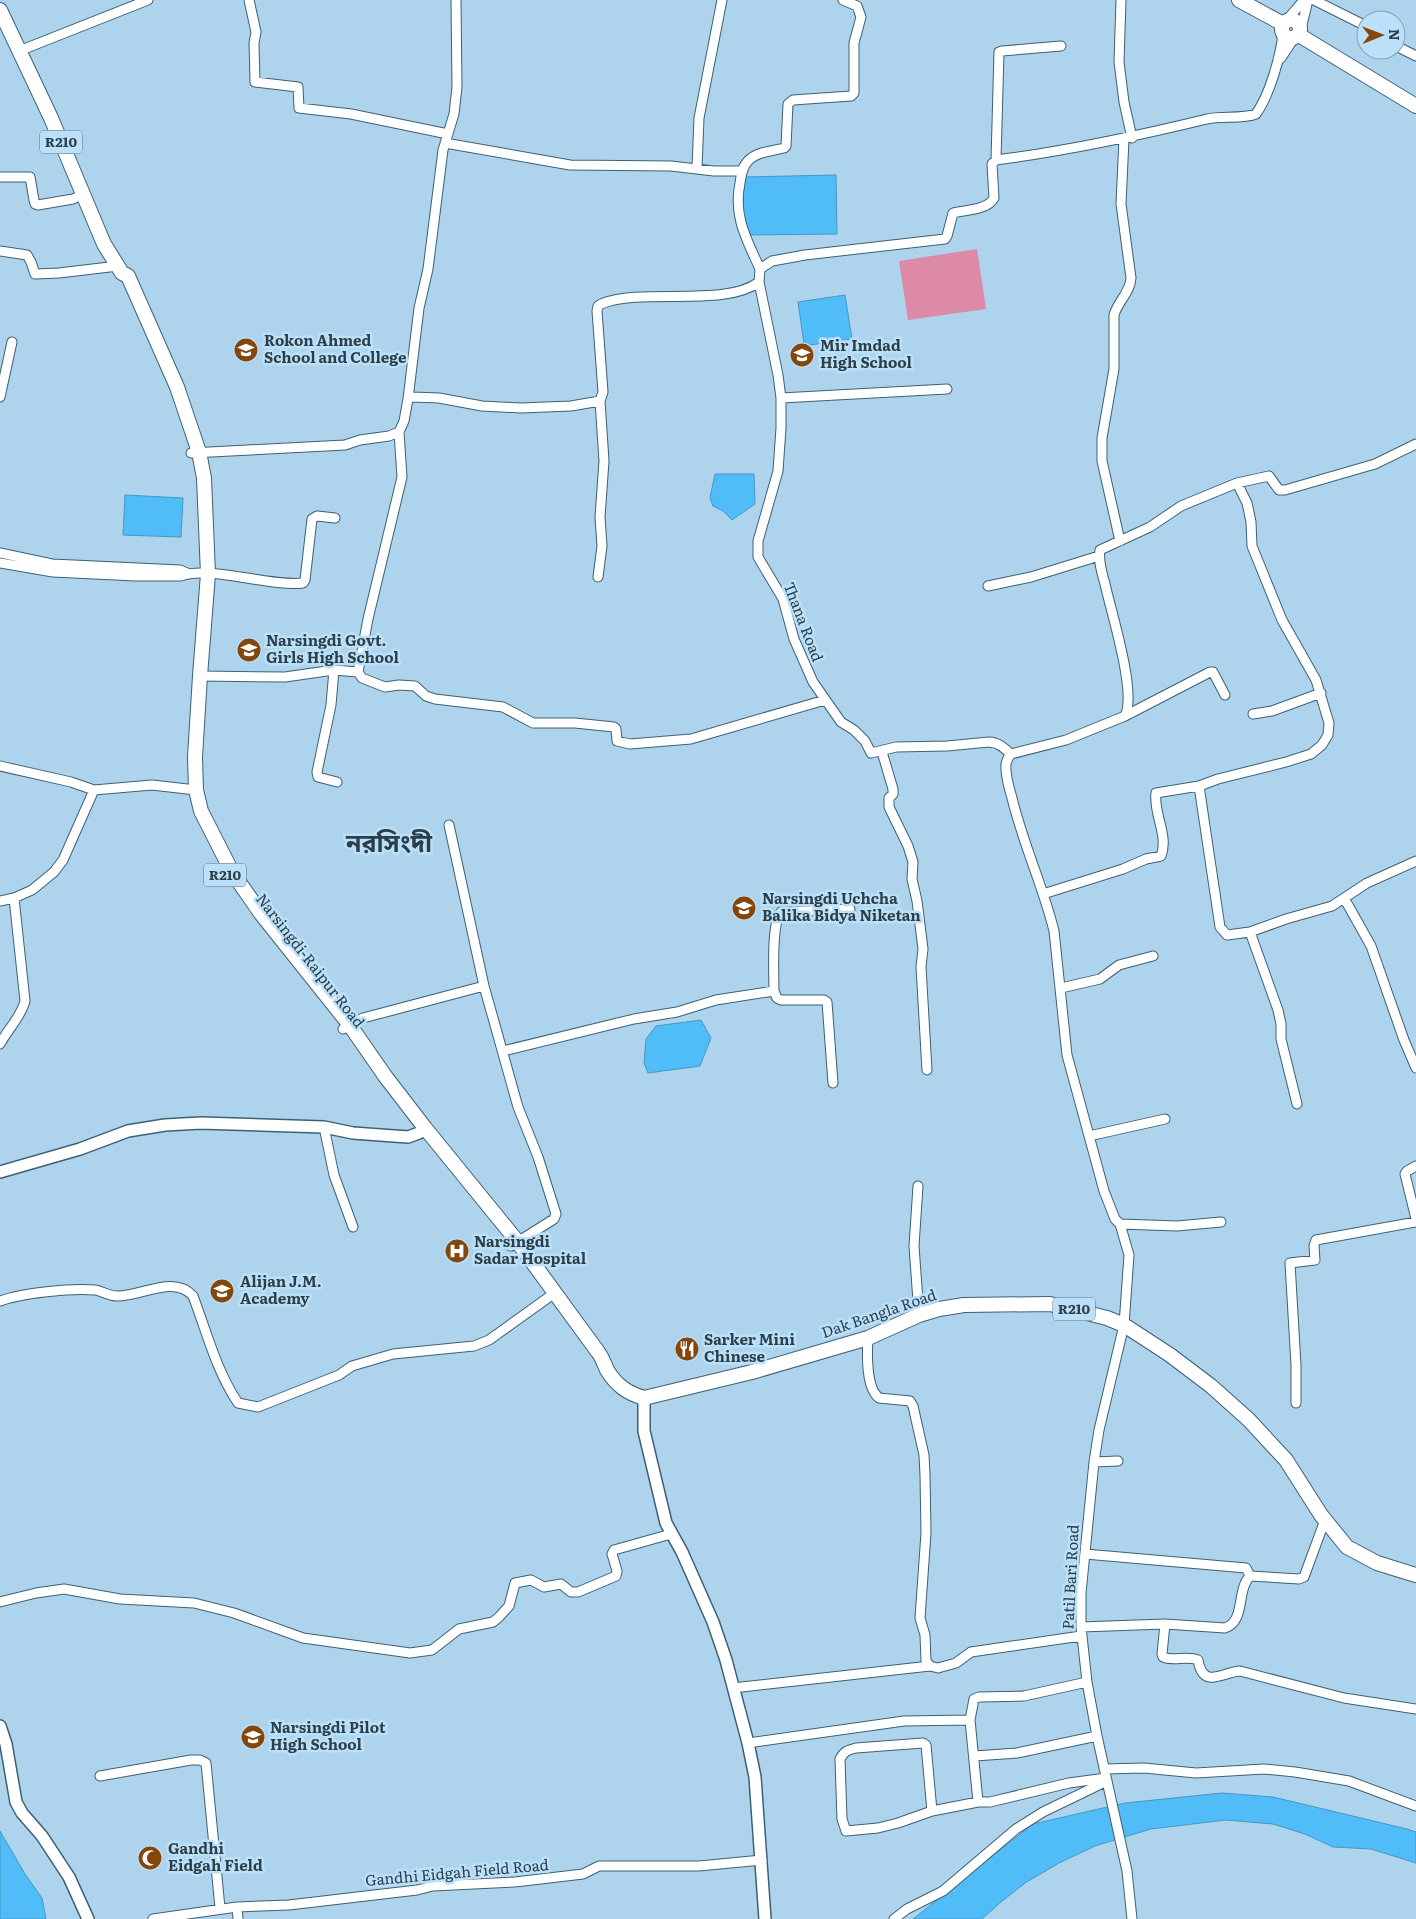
<svg xmlns="http://www.w3.org/2000/svg" width="1416" height="1919" font-family="Literata,'Noto Sans Bengali',serif">
<style>
.green{fill:#dc8aa8}
.water{fill:#50bdf9;stroke:#4697c4}
.lines{fill:none;stroke-linecap:round;stroke-linejoin:round}
.minor-casing{stroke:#3d6075;stroke-width:11}
.tertiary-casing{stroke:#3d6075;stroke-width:14}
.primary-casing{stroke:#3d6075;stroke-width:16}
.minor{stroke:#fff;stroke-width:9}
.tertiary{stroke:#fff;stroke-width:11}
.primary{stroke:#fff;stroke-width:14}
.labels{text-anchor:middle;stroke-width:5;stroke-linejoin:round;paint-order:stroke}
.shield{fill:#bae1f9;stroke:#586f7d;stroke-width:1}
.shield-label{font-size:14px;font-weight:bold;fill:#2e3e48}
.poi-label{font-size:15px;font-weight:bold;fill:#2e3e48;stroke:#bae1f9;text-anchor:start}
.street-label{font-size:15px;fill:#2e3e48;stroke:#bae1f9}
.town-label{font-size:25px;font-weight:bold;fill:#2e3e48;stroke:#bae1f9}
</style>
<rect width="100%" height="100%" fill="#add4ec"/>
<path class="green" d="M 977,249 L 986,309 L 908,320 L 899,261 Z"/>
<path class="water" d="M 836,175 L 837,234 L 747,235 L 743,212 L 744,177 Z
M 845,295 L 852,339 L 810,345 L 804,344 L 798,302 Z
M 715,474 L 754,474 L 755,504 L 732,520 L 723,511 L 713,506 L 710,498 Z
M 125,495 L 183,498 L 181,537 L 123,535 Z
M 701,1020 L 711,1038 L 700,1066 L 648,1073 L 644,1063 L 646,1039 L 656,1026 Z
M 1222,1793 L 1273,1797 L 1407,1829 L 1416,1832 L 1416,1863 L 1371,1849 L 1333,1847 L 1305,1834 L 1273,1824 L 1226,1820 L 1151,1829 L 1095,1846 L 1059,1863 L 1025,1883 L 1001,1902 L 982,1919 L 913,1919 L 1033,1824 L 1125,1803 Z
M 0,1831 L 25,1874 L 42,1898 L 46,1919 L 0,1919 Z"/>
<g class="lines">
<defs>
<path id="minor" d="M 249,0 L 256,32 L 254,43 L 255,82 L 298,87 L 299,108 L 351,114 L 448,134
M 456,0 L 457,87 L 454,114 L 443,150 L 428,269 L 419,308 L 408,399 L 404,421 L 399,432 L 402,477 L 368,619 L 358,672 L 362,678 L 385,687 L 399,685 L 415,686 L 426,696 L 435,699 L 503,707 L 533,723 L 575,723 L 614,727 L 616,729 L 617,741 L 630,744 L 691,739 L 825,700
M 1121,0 L 1119,62 L 1124,102 L 1132,138
M 1314,0 L 1362,24 L 1366,28
M 1286,21 L 1304,0
M 1301,29 L 1308,0
M 1396,46 L 1416,56
M 19,51 L 148,0
M 1281,58 L 1294,38
M 445,143 L 570,165 L 671,166 L 714,171 L 742,171
M 996,160 L 999,52 L 1002,51 L 1061,46
M 697,168 L 699,118 L 722,0
M 0,177 L 30,177 L 34,200 L 35,204 L 38,205 L 73,199 L 84,194
M 0,251 L 27,255 L 31,262 L 35,274 L 59,273 L 118,266
M 760,269 C 747,240 733,217 740,183 C 741,176 742,167 748,161 C 756,152 772,151 784,148 L 786,146 L 788,104 L 793,100 L 851,96 L 854,93 L 854,43 L 861,17 L 857,6 L 843,0
M 759,282 L 778,375 L 781,398 L 781,428 L 778,471 L 758,541 L 758,557 L 783,599 L 794,639 L 813,682 L 841,722 L 854,730 L 865,741 L 871,753 L 896,747 L 947,746 L 989,742 C 998,742 1004,748 1011,754
M 0,397 L 12,342
M 781,398 L 947,389
M 408,399 L 412,397 L 439,398 L 482,406 L 521,408 L 571,406 L 600,401
M 191,453 L 345,445 L 360,440 L 389,436 L 399,432
M 1120,541 L 1102,461 L 1102,438 L 1114,369 L 1114,315 C 1118,301 1130,293 1131,278 L 1121,204 L 1124,139
M 0,553 L 52,564 L 180,570 L 187,573
M 0,563 L 53,572 L 136,576 L 181,576 C 208,565 270,587 303,583 L 305,580 L 312,519 L 317,516 L 335,518
M 598,577 L 602,546 L 600,517 L 604,461 L 600,401 L 603,392 L 597,311 L 598,306 L 601,304 C 644,287 724,308 759,282 L 760,269 L 772,261 L 805,255 L 945,239 L 947,236 L 953,213 C 965,210 988,210 994,198 L 992,164 L 996,160 C 1067,151 1137,136 1207,119 C 1222,116 1243,119 1256,114 C 1270,94 1280,58 1283,34
M 988,586 L 1031,577 L 1099,556
M 334,670 L 331,705 L 317,772 L 318,777 L 337,782
M 200,676 L 285,677 L 334,670 L 358,672
M 1253,714 L 1272,711 L 1321,693
M 1125,716 L 1210,672 L 1213,672 L 1225,695
M 882,752 L 893,789 L 893,794 L 889,798 L 889,807 L 908,846 L 913,862 L 912,879 L 917,901 L 923,949 L 921,967 L 927,1070
M 0,766 L 71,782 L 94,790
M 1199,786 L 1220,927 L 1227,935 L 1250,932 L 1286,919 L 1332,906 L 1367,883 L 1416,861
M 449,825 L 484,986 L 518,1107 L 538,1157 L 556,1214 L 554,1219 L 511,1246
M 1043,894 L 1123,869 L 1146,859 L 1161,856 C 1169,836 1153,813 1156,793 L 1199,786 L 1218,779 L 1286,762 L 1311,754 L 1322,745 L 1328,735 L 1329,723 L 1316,680 L 1282,620 L 1252,546 L 1251,522 L 1247,503 L 1237,483
M 1344,898 L 1371,946 L 1404,1040 L 1416,1068
M 0,901 L 14,898 L 32,890 L 54,872 L 63,860 L 94,790 L 152,785 L 196,790
M 1250,932 L 1278,1010 L 1281,1024 L 1281,1039 L 1297,1104
M 1061,988 L 1100,979 L 1119,965 L 1153,956
M 774,991 L 777,998 L 781,1000 L 824,1000 L 827,1002 L 833,1083
M 343,1029 L 349,1024 L 363,1018 L 484,986
M 0,1044 C 8,1029 21,1017 25,1001 L 14,898
M 503,1051 L 634,1019 L 677,1012 L 716,1000 L 774,991 C 774,974 771,923 781,912 L 850,909
M 324,1127 L 334,1175 L 353,1227
M 1089,1136 L 1165,1119
M 1416,1166 L 1407,1171 L 1405,1174 L 1416,1219
M 918,1186 L 914,1246 L 919,1315
M 1120,1224 L 1177,1226 L 1221,1222
M 0,1301 C 22,1293 71,1288 95,1290 C 102,1291 109,1296 117,1296 C 140,1297 174,1274 193,1296 C 207,1333 216,1370 238,1403 L 258,1407 L 339,1375 L 352,1366 L 393,1354 L 474,1346 L 489,1340 L 556,1292
M 868,1338 C 867,1353 866,1388 879,1398 L 910,1401 L 913,1406 L 924,1455 L 925,1475 L 926,1533 L 920,1618 L 925,1635 L 926,1661 L 930,1666 L 938,1668 L 956,1663 L 971,1652 L 1081,1636
M 1296,1403 L 1296,1365 L 1290,1263 L 1315,1260 L 1314,1246 L 1316,1240 L 1416,1222
M 1094,1462 L 1118,1461
M 1085,1554 L 1246,1568 L 1250,1576
M 0,1602 L 36,1593 L 64,1589 L 120,1599 L 194,1603 L 234,1613 L 303,1638 L 410,1653 L 432,1650 L 459,1629 L 493,1622 L 499,1617 L 509,1606 L 515,1583 L 531,1580 L 544,1587 L 561,1584 L 571,1592 L 578,1592 L 616,1576 L 617,1571 L 612,1554 L 614,1550 L 671,1534
M 1165,1624 L 1162,1654 L 1163,1657 C 1174,1662 1186,1655 1198,1660 C 1203,1690 1223,1672 1240,1671 L 1344,1698 L 1416,1709
M 1081,1627 L 1165,1624 L 1225,1628 C 1246,1621 1236,1590 1250,1576 L 1299,1579 L 1304,1577 L 1325,1520
M 733,1688 L 930,1666
M 748,1743 L 904,1721 L 970,1720
M 975,1756 L 1017,1753 L 1097,1736
M 1104,1769 L 1144,1768 L 1196,1773 L 1264,1769 L 1295,1772 L 1349,1781 L 1416,1806
M 100,1776 L 191,1760 L 200,1760 L 206,1763 L 220,1908
M 978,1802 L 970,1720 L 974,1699 L 979,1697 L 1024,1696 L 1087,1682
M 932,1811 L 926,1745 L 923,1743 L 856,1748 C 848,1750 844,1751 840,1759 L 842,1819 L 846,1831 L 878,1828 L 898,1823 L 932,1811 L 978,1802 L 990,1802 L 1069,1783 L 1106,1778
M 237,1907 L 238,1919
M 153,1919 L 237,1907 L 289,1905 L 417,1890 L 433,1886 L 515,1882 L 583,1874 L 599,1866 L 699,1866 L 762,1860
M 894,1919 L 907,1909 L 943,1891 L 1016,1829 L 1043,1812 L 1107,1781
M 1132,1919 L 1127,1871 L 1097,1736 L 1087,1682 L 1081,1627 L 1081,1593 L 1094,1462 L 1099,1430 L 1124,1325 L 1129,1255 L 1120,1224 L 1115,1219 L 1104,1191 L 1067,1055 L 1054,931 C 1043,886 1023,844 1012,798 C 1009,787 1005,776 1006,764 C 1007,760 1008,757 1011,754 L 1066,740 L 1125,716 C 1137,693 1111,612 1105,584 C 1102,573 1098,561 1100,550 L 1150,527 L 1181,506 L 1237,483 L 1269,476 L 1279,490 L 1285,490 L 1375,464 L 1416,444"/>
<path id="tertiary" d="M 0,1172 L 80,1149 L 128,1131 L 165,1125 L 201,1123 L 324,1127 L 353,1133 L 408,1137 L 419,1133 L 425,1128
M 644,1398 L 644,1431 L 666,1523 L 682,1552 L 713,1622 L 726,1660 L 748,1743 L 755,1777 L 765,1919
M 0,1726 L 6,1744 L 16,1802 L 22,1813 L 42,1836 L 69,1877 L 88,1919"/>
<path id="primary" d="M 1239,0 L 1283,24
M 0,10 L 51,118 L 104,244 L 122,273 L 128,276 L 177,387 L 199,452 L 204,478 L 208,574 L 200,676 L 195,757 L 196,790 L 201,811 L 232,872 L 262,915 L 349,1024 L 385,1076 L 425,1128 L 517,1241 L 598,1352 C 602,1357 604,1363 607,1370 C 616,1385 627,1393 644,1398 L 752,1372 L 868,1338 L 919,1315 L 939,1309 L 964,1305 L 1050,1304 L 1107,1318 L 1124,1325 L 1170,1355 L 1211,1386 L 1249,1420 L 1286,1460 L 1321,1515 L 1347,1547 L 1377,1563 L 1416,1575
M1282 29a9 9 0 1 1 18 0a9 9 0 1 1-18 0Z
M 1299,35 L 1416,106"/>
</defs>
<use href="#minor" class="minor-casing"/>
<use href="#tertiary" class="tertiary-casing"/>
<use href="#primary" class="primary-casing"/>
<use href="#minor" class="minor"/>
<use href="#tertiary" class="tertiary"/>
<use href="#primary" class="primary"/>
</g>
<defs>
<symbol id="school-disc" viewBox="-11 -11 22 22"><circle r="9.5" fill="#85460b" stroke="#bae1f9"/><path d="M0-5L7-2L0 1L-7-2ZM-4 1L0 2.5L4 1V4Q0 6-4 4Z" fill="#fff"/></symbol>
<symbol id="hospital-disc" viewBox="-11 -11 22 22"><circle r="9.5" fill="#85460b" stroke="#bae1f9"/><path d="M-5-5h3v3.5h4V-5h3V5h-3V1.5h-4V5h-3Z" fill="#fff"/></symbol>
<symbol id="restaurant-disc" viewBox="-11 -11 22 22"><circle r="9.5" fill="#85460b" stroke="#bae1f9"/><path d="M-5-6h1v4h1v-4h1v4h1v-4h1v5L-1.5 .5V6h-2V.5L-5-1ZM5-6V6H3V1.5H1.5Q1.5-4 5-6Z" fill="#fff"/></symbol>
<symbol id="mosque-disc" viewBox="-11 -11 22 22"><circle r="9.5" fill="#85460b" stroke="#bae1f9"/><path d="M3.5-4.9A6 6 0 1 0 3.5 4.9A5 5 0 1 1 3.5-4.9Z" fill="#fff"/></symbol>
</defs>
<g fill-rule="evenodd">
<use href="#school-disc" x="232" y="336" width="28" height="28"/>
<use href="#school-disc" x="788" y="341" width="28" height="28"/>
<use href="#school-disc" x="235" y="636" width="28" height="28"/>
<use href="#school-disc" x="730" y="894" width="28" height="28"/>
<use href="#hospital-disc" x="443" y="1237" width="28" height="28"/>
<use href="#school-disc" x="208" y="1277" width="28" height="28"/>
<use href="#restaurant-disc" x="673" y="1335" width="28" height="28"/>
<use href="#school-disc" x="239" y="1723" width="28" height="28"/>
<use href="#mosque-disc" x="136" y="1844" width="28" height="28"/>
</g>
<g class="labels">
<g class="shield">
<rect x="40" y="130.5" width="42" height="23" rx="4"/>
<rect x="204" y="863.5" width="42" height="23" rx="4"/>
<rect x="1053" y="1297.5" width="42" height="23" rx="4"/>
</g>
<g class="shield-label">
<text x="61" y="147">R210</text>
<text x="225" y="880">R210</text>
<text x="1074" y="1314">R210</text>
</g>
<g class="poi-label">
<text x="264" y="346">Rokon Ahmed<tspan x="264" dy="17">School and College</tspan></text>
<text x="820" y="351">Mir Imdad<tspan x="820" dy="17">High School</tspan></text>
<text x="266" y="646">Narsingdi Govt.<tspan x="266" dy="17">Girls High School</tspan></text>
<text x="762" y="904">Narsingdi Uchcha<tspan x="762" dy="17">Balika Bidya Niketan</tspan></text>
<text x="474" y="1247">Narsingdi<tspan x="474" dy="17">Sadar Hospital</tspan></text>
<text x="240" y="1287">Alijan J.M.<tspan x="240" dy="17">Academy</tspan></text>
<text x="704" y="1345">Sarker Mini<tspan x="704" dy="17">Chinese</tspan></text>
<text x="270" y="1733">Narsingdi Pilot<tspan x="270" dy="17">High School</tspan></text>
<text x="168" y="1854">Gandhi<tspan x="168" dy="17">Eidgah Field</tspan></text>
</g>
<g class="street-label">
<text transform="translate(803 622) rotate(69)" y="5">Thana Road</text>
<text transform="translate(310 961) rotate(52)" y="5">Narsingdi-Raipur Road</text>
<text transform="translate(879 1314) rotate(-19)" y="5">Dak Bangla Road</text>
<text transform="translate(1071 1577) rotate(-87)" y="5">Patil Bari Road</text>
<text transform="translate(457 1873) rotate(-5)" y="5">Gandhi Eidgah Field Road</text>
</g>
<g class="town-label">
<text x="389" y="852">নরসিংদী</text>
</g>
</g>
<g transform="translate(1381 35) rotate(89)"><circle r="24" fill="#bae1f9" stroke="#82a0b2"/>
<path d="M0-4L9 19L0 12L-9 19Z" fill="#85460b"/>
<text y="-8" font-size="14" font-weight="bold" text-anchor="middle" fill="#2e3e48">N</text>
</g>
</svg>
